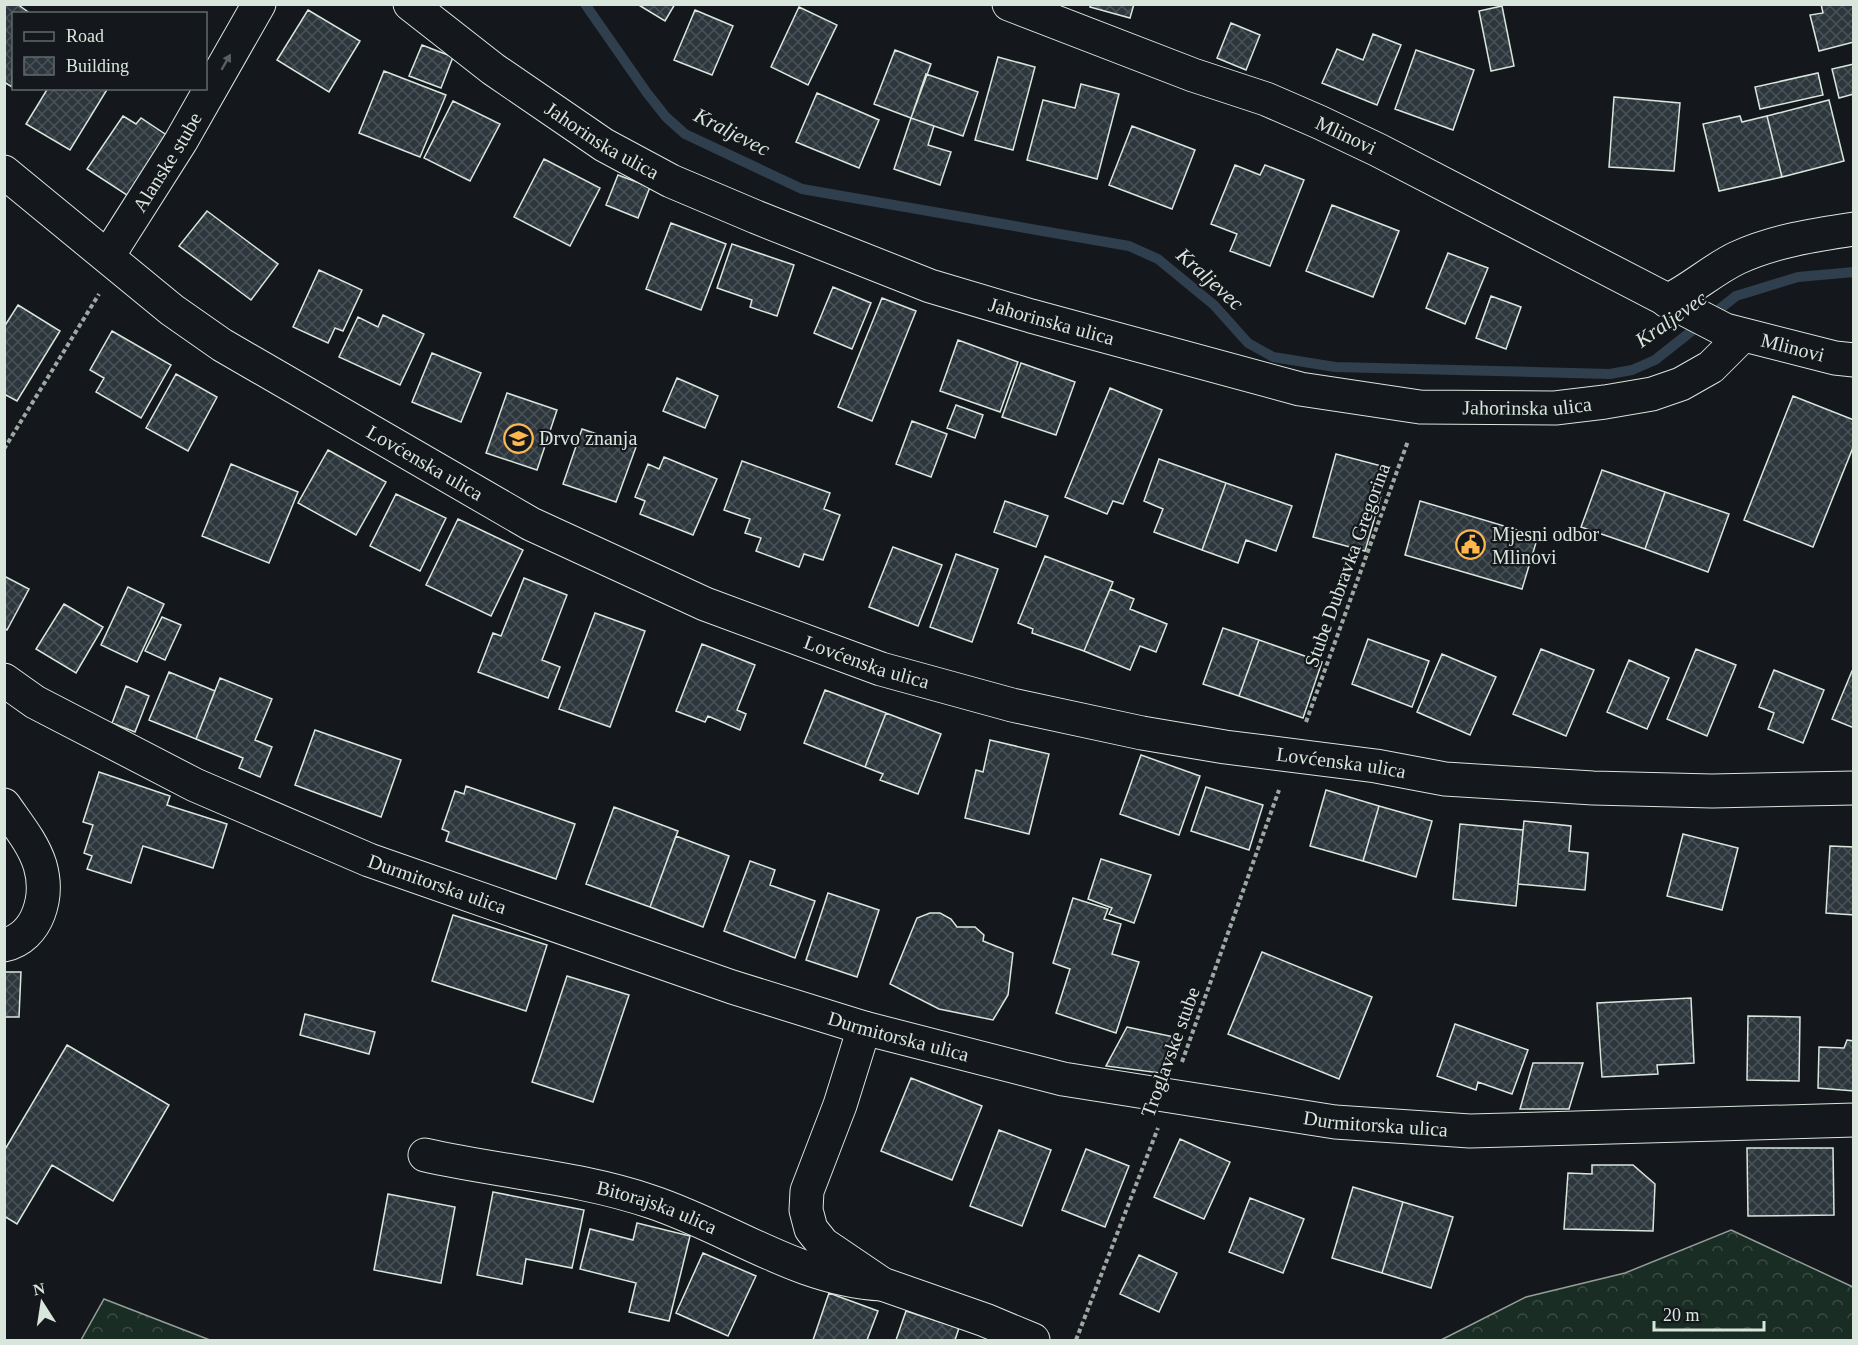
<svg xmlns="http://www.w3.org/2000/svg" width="1858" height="1345" font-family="'Times New Roman',serif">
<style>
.forest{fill:url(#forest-crowns);stroke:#939e99;stroke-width:1.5}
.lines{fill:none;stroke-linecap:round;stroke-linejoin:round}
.stream{stroke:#2f3f4d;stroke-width:10}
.building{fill:url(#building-cross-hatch);stroke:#d8e6dc;stroke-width:1.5}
.street-casing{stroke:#d8e6dc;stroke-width:35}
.secondary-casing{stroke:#d8e6dc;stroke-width:35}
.path{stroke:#9da8a2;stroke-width:4;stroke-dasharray:4.5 3;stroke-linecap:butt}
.street{stroke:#14181c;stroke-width:33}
.secondary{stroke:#14181c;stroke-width:33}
.oneway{fill:#59605f}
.labels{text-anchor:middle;stroke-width:4.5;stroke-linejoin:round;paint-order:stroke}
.street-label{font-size:20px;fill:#d8e6dc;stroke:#14181c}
.poi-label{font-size:20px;fill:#d8e6dc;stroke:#14181c;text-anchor:start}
.water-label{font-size:21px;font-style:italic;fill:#d8e6dc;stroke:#14181c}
</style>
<defs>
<pattern id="forest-crowns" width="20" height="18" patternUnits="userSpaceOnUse" patternTransform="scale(1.5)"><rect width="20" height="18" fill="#1a2d24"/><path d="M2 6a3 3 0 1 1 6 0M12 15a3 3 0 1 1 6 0" fill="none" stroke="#3b4b43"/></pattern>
<pattern id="building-cross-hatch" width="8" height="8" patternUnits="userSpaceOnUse" patternTransform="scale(1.5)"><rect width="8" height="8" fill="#2c363c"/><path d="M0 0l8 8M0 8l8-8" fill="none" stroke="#4a5358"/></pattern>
</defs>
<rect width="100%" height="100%" fill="#14181c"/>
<path class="forest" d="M 1731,1230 L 1853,1287 L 1853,1340 L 1441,1340 L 1526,1297 L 1625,1273 Z
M 104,1299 L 210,1340 L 81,1340 Z"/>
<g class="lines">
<path class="stream" d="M 585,4 L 647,93 L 666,117 L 685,134 L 802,189 L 1129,246 L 1158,259 L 1214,305 L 1248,343 L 1273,357 L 1335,367 L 1610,374 L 1632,370 L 1655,360 L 1736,296 L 1798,277 L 1854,272"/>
</g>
<path class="building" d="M 4,4 L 17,4 L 31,14 L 14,14 L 12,87 L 4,82 Z
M 637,4 L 675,4 L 665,21 Z
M 1091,4 L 1134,4 L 1130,18 L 1090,7 Z
M 1821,4 L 1854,4 L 1854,42 L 1819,51 L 1810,15 L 1823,13 Z
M 1502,6 L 1514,66 L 1491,71 L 1479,11 Z
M 799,7 L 837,25 L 808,85 L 771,67 Z
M 308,10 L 360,41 L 329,92 L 277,60 Z
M 695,10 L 733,26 L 712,75 L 674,60 Z
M 1231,23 L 1260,35 L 1246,70 L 1217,58 Z
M 1373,34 L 1401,45 L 1377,105 L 1322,83 L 1337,49 L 1363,60 Z
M 422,45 L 453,57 L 441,88 L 409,76 Z
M 895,50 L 931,64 L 911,118 L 874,104 Z
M 1416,50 L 1474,70 L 1453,130 L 1395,109 Z
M 998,57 L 1035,67 L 1013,150 L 975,140 Z
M 1854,64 L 1854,94 L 1839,98 L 1832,69 Z
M 384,71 L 446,95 L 420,157 L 359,133 Z
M 1818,73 L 1823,95 L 1760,109 L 1755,87 Z
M 926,74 L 978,92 L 963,136 L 911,118 Z
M 1081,84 L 1119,94 L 1097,179 L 1027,160 L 1043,100 L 1075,108 Z
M 48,88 L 108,88 L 70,150 L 26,124 Z
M 817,93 L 879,120 L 859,168 L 796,142 Z
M 1614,97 L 1680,103 L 1674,171 L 1609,167 Z
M 1829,100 L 1844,161 L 1782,177 L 1767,116 Z
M 453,101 L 500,124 L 470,181 L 424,158 Z
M 123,116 L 136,124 L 141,118 L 168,136 L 136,201 L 87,169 Z
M 1740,116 L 1742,122 L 1767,116 L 1782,177 L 1719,191 L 1703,124 Z
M 911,118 L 934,126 L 928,145 L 951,152 L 940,185 L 894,169 Z
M 1132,126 L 1195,150 L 1172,209 L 1109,185 Z
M 544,159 L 600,188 L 570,246 L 514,217 Z
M 1235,165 L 1260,175 L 1265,165 L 1304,180 L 1270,266 L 1230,251 L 1237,234 L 1211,224 Z
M 618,175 L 650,187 L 638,218 L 606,205 Z
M 1332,205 L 1399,231 L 1373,297 L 1306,271 Z
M 207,211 L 278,264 L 251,300 L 179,246 Z
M 671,223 L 726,244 L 701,310 L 646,289 Z
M 732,244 L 794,265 L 777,316 L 750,307 L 752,300 L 717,288 Z
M 1448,253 L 1488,268 L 1465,324 L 1426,308 Z
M 319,270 L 362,290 L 343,331 L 335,328 L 328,343 L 293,327 Z
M 833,287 L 871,303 L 852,349 L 814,333 Z
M 1491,296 L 1521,307 L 1506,349 L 1476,338 Z
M 882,298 L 916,311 L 872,421 L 838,407 Z
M 18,305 L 60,331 L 17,401 L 4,394 L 4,327 Z
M 383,315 L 424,334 L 400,385 L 339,357 L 358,317 L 378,327 Z
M 112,331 L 171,365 L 141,418 L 96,392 L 104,378 L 90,370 Z
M 958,340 L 1018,362 L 1000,412 L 940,391 Z
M 432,353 L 481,373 L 461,422 L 412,402 Z
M 1021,363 L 1075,382 L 1056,435 L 1002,417 Z
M 176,374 L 217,397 L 188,451 L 146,428 Z
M 677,378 L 718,396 L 705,428 L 663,411 Z
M 1110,388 L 1162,410 L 1123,504 L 1113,501 L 1107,514 L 1065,497 Z
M 507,393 L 557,410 L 537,470 L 486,453 Z
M 1793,396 L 1854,420 L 1854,445 L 1813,547 L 1744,520 Z
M 956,405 L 983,415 L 975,438 L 947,428 Z
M 912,421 L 947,434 L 931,477 L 896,464 Z
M 582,429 L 636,447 L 616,502 L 563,484 Z
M 328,450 L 386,482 L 356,535 L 298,503 Z
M 1336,454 L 1389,468 L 1365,551 L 1313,537 Z
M 664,457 L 717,479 L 693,535 L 640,514 L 645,501 L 635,497 L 648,464 L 659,469 Z
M 1159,459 L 1226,483 L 1202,550 L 1154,532 L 1163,509 L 1144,501 Z
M 742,461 L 830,493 L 824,509 L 840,515 L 823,560 L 804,554 L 799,567 L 756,551 L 761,538 L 745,533 L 750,519 L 724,510 Z
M 231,464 L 298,492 L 269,563 L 202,536 Z
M 1602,470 L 1665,492 L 1645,549 L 1581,527 Z
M 1226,483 L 1292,506 L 1276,551 L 1246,540 L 1238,563 L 1202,550 Z
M 1665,492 L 1729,514 L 1708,572 L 1645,549 Z
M 396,494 L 446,518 L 420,571 L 370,546 Z
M 1005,501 L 1048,516 L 1036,547 L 994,532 Z
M 1420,501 L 1538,536 L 1522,589 L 1405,555 Z
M 458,519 L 523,550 L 491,616 L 426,585 Z
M 893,547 L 942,565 L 918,626 L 869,607 Z
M 956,554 L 998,569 L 972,642 L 930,627 Z
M 1045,556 L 1113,582 L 1084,651 L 1032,633 L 1033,629 L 1018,623 Z
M 4,576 L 29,589 L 7,630 L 4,628 Z
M 524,578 L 567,595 L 542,660 L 560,667 L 548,698 L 478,672 L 493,633 L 501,636 Z
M 128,587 L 164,604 L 137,662 L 101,645 Z
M 1110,589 L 1134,599 L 1130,609 L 1167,624 L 1156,652 L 1140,646 L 1130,670 L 1084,651 Z
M 64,604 L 103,627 L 76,673 L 36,649 Z
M 595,613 L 645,631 L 610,727 L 559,709 Z
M 162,617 L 181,625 L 165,660 L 145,651 Z
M 1223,628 L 1259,640 L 1239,696 L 1203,684 Z
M 1368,639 L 1429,661 L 1412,707 L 1352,684 Z
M 1259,640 L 1322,662 L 1303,718 L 1239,696 Z
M 702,644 L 755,665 L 737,710 L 746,714 L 740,730 L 708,716 L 705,722 L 676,711 Z
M 1541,649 L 1594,670 L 1566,736 L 1513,714 Z
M 1696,649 L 1736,665 L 1707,736 L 1667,719 Z
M 1442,654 L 1496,677 L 1470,735 L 1417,712 Z
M 1629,660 L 1669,678 L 1647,729 L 1607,712 Z
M 1774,670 L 1824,690 L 1803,743 L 1768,729 L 1774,713 L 1759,707 Z
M 1852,671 L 1854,672 L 1854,728 L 1832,719 Z
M 169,672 L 215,691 L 196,739 L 149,720 Z
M 220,678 L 272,699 L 255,740 L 272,747 L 260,777 L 239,768 L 243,758 L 196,739 Z
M 126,686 L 149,696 L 135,732 L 112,723 Z
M 825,690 L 886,713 L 865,767 L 804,743 Z
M 886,713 L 941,734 L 918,794 L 880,780 L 883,774 L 865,767 Z
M 315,730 L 401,760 L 381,817 L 295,785 Z
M 990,740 L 1049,754 L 1029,834 L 965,818 L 976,770 L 983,772 Z
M 1141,755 L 1200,776 L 1179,835 L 1120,814 Z
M 99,772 L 170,796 L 167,805 L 227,824 L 213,868 L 143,846 L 131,883 L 87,869 L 92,856 L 84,853 L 93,825 L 83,822 Z
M 466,786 L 575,824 L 556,879 L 446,841 L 449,832 L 442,829 L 455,791 L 464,794 Z
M 1206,787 L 1263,805 L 1249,850 L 1191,831 Z
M 1326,790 L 1379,806 L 1363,861 L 1310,846 Z
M 1379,806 L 1432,821 L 1416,877 L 1363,861 Z
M 614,807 L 678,831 L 650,907 L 586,884 Z
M 1524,821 L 1571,826 L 1569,851 L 1588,853 L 1585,890 L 1518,884 Z
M 1460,824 L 1523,830 L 1516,906 L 1453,899 Z
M 1683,834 L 1738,848 L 1722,910 L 1667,896 Z
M 676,836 L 729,856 L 703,927 L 650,907 Z
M 1830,846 L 1854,847 L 1854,915 L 1826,913 Z
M 1101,859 L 1151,875 L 1134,923 L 1109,914 L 1112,908 L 1088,899 Z
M 750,861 L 775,870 L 770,885 L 815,901 L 795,958 L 724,931 Z
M 828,893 L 879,910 L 857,977 L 806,960 Z
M 1073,898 L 1108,909 L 1104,919 L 1121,924 L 1112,954 L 1139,962 L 1116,1033 L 1056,1013 L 1070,969 L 1053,963 Z
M 930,913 L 940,913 L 951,919 L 957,927 L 975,927 L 984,935 L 983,941 L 1013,953 L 1008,995 L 993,1020 L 939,1009 L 890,984 L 917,918 Z
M 453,915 L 547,945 L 526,1011 L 432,981 Z
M 1262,952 L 1372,997 L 1339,1079 L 1228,1034 Z
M 4,972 L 21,972 L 19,1017 L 4,1017 Z
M 567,976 L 629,995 L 593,1102 L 532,1082 Z
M 1691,998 L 1694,1063 L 1657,1065 L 1658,1074 L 1602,1077 L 1597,1003 Z
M 305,1014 L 375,1032 L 369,1054 L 300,1035 Z
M 1748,1016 L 1800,1017 L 1799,1081 L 1747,1080 Z
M 1455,1024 L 1528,1050 L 1512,1094 L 1478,1082 L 1476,1090 L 1437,1076 Z
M 1127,1027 L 1179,1038 L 1168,1074 L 1106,1066 Z
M 1847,1040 L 1854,1041 L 1854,1091 L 1818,1088 L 1819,1047 L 1844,1048 Z
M 67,1045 L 169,1105 L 113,1201 L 52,1165 L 17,1224 L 4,1216 L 4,1151 Z
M 1533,1063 L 1583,1063 L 1569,1109 L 1520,1109 Z
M 911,1078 L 982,1106 L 952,1180 L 881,1151 Z
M 999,1130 L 1051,1150 L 1022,1226 L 970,1206 Z
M 1180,1139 L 1230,1162 L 1204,1219 L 1154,1197 Z
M 1747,1148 L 1833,1148 L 1834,1215 L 1748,1216 Z
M 1086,1149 L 1129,1166 L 1105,1227 L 1062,1210 Z
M 1592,1165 L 1633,1165 L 1655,1184 L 1653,1231 L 1564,1229 L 1568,1173 L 1592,1174 Z
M 1353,1187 L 1403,1202 L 1382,1273 L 1332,1258 Z
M 493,1192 L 584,1210 L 572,1268 L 526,1259 L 522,1284 L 477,1275 Z
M 388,1194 L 455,1207 L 441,1283 L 374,1270 Z
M 1250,1198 L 1304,1219 L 1283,1273 L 1229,1252 Z
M 1403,1202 L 1453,1217 L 1431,1288 L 1382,1273 Z
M 637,1223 L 690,1236 L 669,1321 L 629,1312 L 636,1283 L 580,1269 L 590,1229 L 633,1240 Z
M 703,1253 L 756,1276 L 728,1336 L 676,1313 Z
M 1139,1255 L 1177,1273 L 1159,1312 L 1120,1294 Z
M 829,1293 L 878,1311 L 867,1340 L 813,1340 Z
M 906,1311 L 959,1328 L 955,1340 L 896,1340 Z"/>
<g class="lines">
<defs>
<g id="street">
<path id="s1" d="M 410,4 L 493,69 L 604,145 L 671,181 L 756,217 L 930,286 L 1031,316 L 1300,389 L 1420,407 L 1555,408 L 1605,402 L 1652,394 L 1681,384 L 1711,367 L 1742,336"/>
<path id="s2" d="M 4,172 L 172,310 L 222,345 L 531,524 L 705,604 L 881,669 L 1012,705 L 1142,733 L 1225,747 L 1376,766 L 1445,779 L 1593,788 L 1712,791 L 1854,788"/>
<path id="s3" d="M 108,256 L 181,141 L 259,4"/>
<path d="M 1667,301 C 1692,289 1712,270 1737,258 C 1774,241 1814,235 1854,229"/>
<path id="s4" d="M 4,680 L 35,702 L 195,785 L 369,860 L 732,987 L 864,1028 L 1063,1079 L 1335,1122 L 1470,1131 L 1854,1120"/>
<path d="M 4,805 C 17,824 33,843 40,865 C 49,896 39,937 4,945"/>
<path d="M 864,1028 L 840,1105 L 807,1191 L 806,1210 L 811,1229 L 823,1244 L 882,1284 L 985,1320 L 1033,1340"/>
<path id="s5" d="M 425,1155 C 500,1172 579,1177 652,1202 C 730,1228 799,1280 882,1284"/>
</g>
<g id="secondary">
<path id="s6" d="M 1009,4 L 1193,75 L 1266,99 L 1319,122 L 1378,150 L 1725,330 L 1835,358 L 1854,360"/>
</g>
</defs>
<use href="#street" class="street-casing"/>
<use href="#secondary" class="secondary-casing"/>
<path class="path" d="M 4,449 L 99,294
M 1306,722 L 1408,441
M 1182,1062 L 1279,790
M 1076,1340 L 1158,1128"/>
<use href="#street" class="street"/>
<use href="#secondary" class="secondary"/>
</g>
<defs><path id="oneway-solid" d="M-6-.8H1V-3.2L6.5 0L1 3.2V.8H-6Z" transform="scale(1.5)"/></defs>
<use class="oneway" href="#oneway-solid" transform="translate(226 62) rotate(-60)"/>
<defs>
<symbol id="school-ring" viewBox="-11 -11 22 22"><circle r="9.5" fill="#14181c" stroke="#ffb74d" stroke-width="1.5"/><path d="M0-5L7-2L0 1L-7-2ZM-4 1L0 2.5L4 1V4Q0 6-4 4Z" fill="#ffb74d"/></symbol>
<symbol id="civic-ring" viewBox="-11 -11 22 22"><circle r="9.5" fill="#14181c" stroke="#ffb74d" stroke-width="1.5"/><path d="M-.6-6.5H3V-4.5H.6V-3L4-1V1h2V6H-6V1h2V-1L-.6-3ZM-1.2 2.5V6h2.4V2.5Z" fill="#ffb74d"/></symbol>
</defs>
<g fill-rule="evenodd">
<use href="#school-ring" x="502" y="422" width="33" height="33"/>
<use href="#civic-ring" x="1454" y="528" width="33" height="33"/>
</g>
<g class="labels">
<g class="street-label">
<text dy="7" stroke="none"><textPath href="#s6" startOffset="362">Mlinovi</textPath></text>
<text dy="7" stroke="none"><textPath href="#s1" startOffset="236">Jahorinska ulica</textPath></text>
<text dy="7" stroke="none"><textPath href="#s3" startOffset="111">Alanske stube</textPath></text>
<text dy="7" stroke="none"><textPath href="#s1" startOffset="722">Jahorinska ulica</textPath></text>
<text dy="7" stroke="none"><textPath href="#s6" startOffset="858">Mlinovi</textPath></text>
<text dy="7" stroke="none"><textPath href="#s1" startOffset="1208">Jahorinska ulica</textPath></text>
<text dy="7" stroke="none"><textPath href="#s2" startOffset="513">Lovćenska ulica</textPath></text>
<text transform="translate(1347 565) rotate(-70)" y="7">Stube Dubravka Gregorina</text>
<text dy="7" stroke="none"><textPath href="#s2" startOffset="999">Lovćenska ulica</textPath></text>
<text dy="7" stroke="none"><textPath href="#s2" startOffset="1485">Lovćenska ulica</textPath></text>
<text dy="7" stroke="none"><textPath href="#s4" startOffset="480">Durmitorska ulica</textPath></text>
<text dy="7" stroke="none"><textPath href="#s4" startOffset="966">Durmitorska ulica</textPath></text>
<text transform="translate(1170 1052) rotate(-70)" y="7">Troglavske stube</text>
<text dy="7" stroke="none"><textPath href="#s4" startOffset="1452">Durmitorska ulica</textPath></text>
<text dy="7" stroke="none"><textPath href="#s5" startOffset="238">Bitorajska ulica</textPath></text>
</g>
<g class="poi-label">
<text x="539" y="445">Drvo znanja</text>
<text x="1492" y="541">Mjesni odbor<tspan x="1492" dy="23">Mlinovi</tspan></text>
</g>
<g class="water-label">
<text transform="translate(732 132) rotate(27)" y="7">Kraljevec</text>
<text transform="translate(1210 279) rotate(42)" y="7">Kraljevec</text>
<text transform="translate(1671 319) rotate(-35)" y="7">Kraljevec</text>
</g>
</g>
<rect width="1858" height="1345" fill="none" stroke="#d8e6dc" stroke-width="12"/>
<rect x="12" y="12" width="195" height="78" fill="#14181c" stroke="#626a69" stroke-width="1.5"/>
<rect x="24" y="32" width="30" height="9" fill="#14181c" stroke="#626a69" stroke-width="1.5"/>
<text x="66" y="42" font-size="18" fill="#d8e6dc">Road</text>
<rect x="24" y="57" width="30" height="18" fill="url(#building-cross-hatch)" stroke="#626a69" stroke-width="1.5"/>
<text x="66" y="72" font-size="18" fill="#d8e6dc">Building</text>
<g transform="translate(42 1303) rotate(348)" stroke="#14181c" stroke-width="4.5" paint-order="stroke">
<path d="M0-4.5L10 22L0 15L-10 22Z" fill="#d8e6dc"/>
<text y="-9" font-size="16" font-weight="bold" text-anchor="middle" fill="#d8e6dc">N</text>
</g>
<path d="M1654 1321v9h110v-9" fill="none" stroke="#d8e6dc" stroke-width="3"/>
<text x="1663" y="1321" font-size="18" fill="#d8e6dc" stroke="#14181c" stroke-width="4.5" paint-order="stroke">20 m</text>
</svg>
